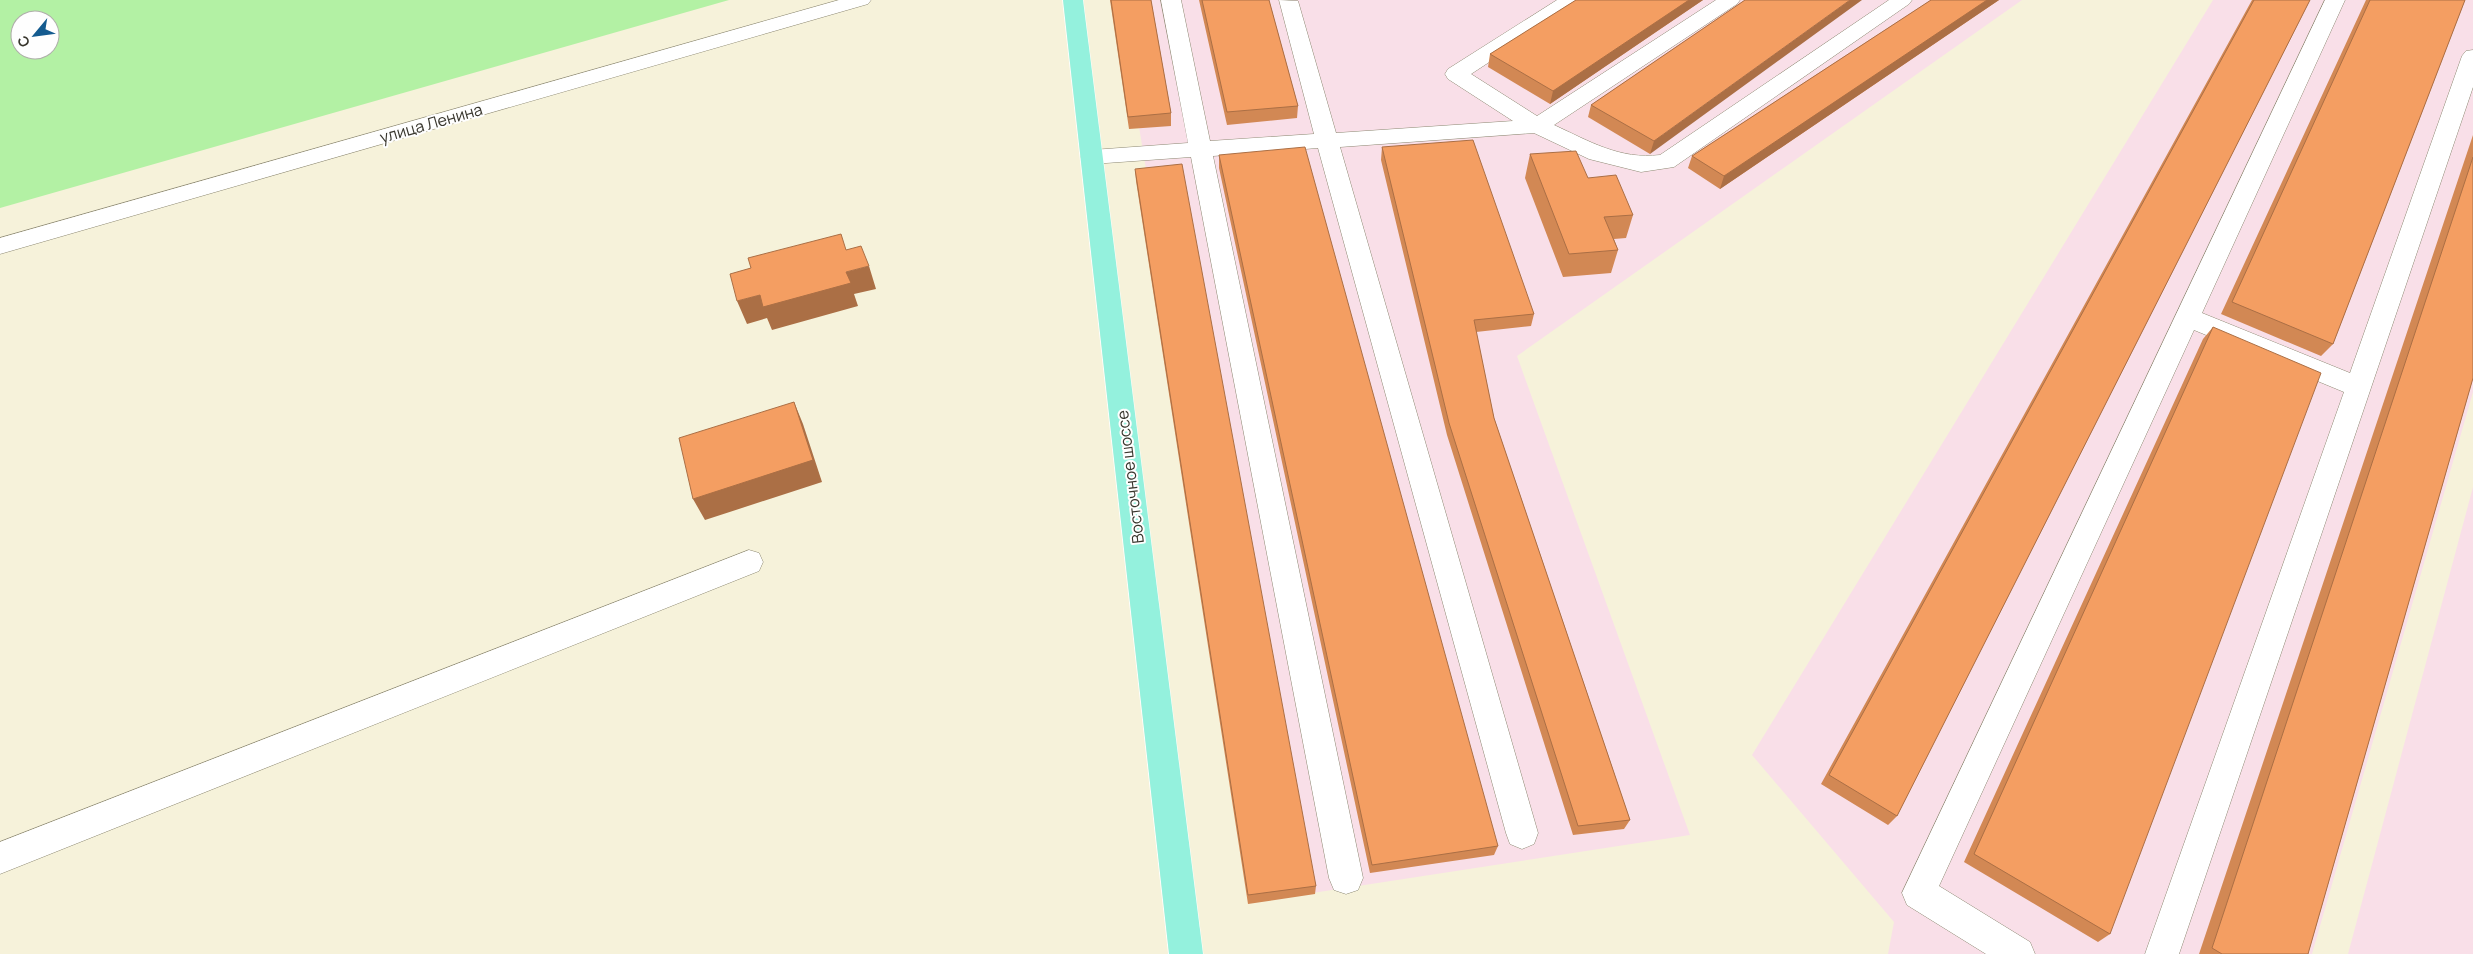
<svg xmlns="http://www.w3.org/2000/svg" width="2473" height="954" font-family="Manrope,sans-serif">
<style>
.industrial{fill:#f9dfe8}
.green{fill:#b3f1a4;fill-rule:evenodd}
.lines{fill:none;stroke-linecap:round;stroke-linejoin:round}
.minor-casing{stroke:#8d8973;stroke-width:1}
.major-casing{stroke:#fff;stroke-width:1}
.minor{fill:#fff;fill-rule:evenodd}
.major{fill:#94f1dd;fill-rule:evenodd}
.wall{fill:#d28854}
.shaded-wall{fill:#ab6f45}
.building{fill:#f49e62;stroke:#ab6f45}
.labels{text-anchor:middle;stroke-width:4;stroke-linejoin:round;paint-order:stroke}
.street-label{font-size:16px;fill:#38362d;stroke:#fefefe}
</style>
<rect width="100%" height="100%" fill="#f6f2da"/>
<path class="industrial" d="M 1118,0 L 2022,0 L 1517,356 L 1690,835 L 1267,900 Z
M 2213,0 L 2473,0 L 2473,392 L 2312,954 L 1888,954 L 1894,922 L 1752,755 Z
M 2473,487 L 2473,954 L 2348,954 Z"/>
<path class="green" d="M 0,0 L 729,0 L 0,208 ZM 20,20 L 50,20 L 50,50 L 20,50 Z"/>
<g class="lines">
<defs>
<path id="minor" d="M 839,0 L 871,0 L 868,4 L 0,254 L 0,238 Z
M 1161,0 L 1181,0 L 1210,141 L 1314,134 L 1279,0 L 1298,1 L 1336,133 L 1513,121 L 1448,79 L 1445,74 L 1448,69 L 1557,0 L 1581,0 L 1578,4 L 1471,74 L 1537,116 L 1716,0 L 1740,0 L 1737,4 L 1554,125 C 1589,141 1620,160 1660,155 L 1889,0 L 1912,0 L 1909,4 L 1674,167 L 1641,172 L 1589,159 L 1534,133 L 1340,147 L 1538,833 L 1534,844 L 1522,849 L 1510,844 L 1506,833 L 1318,148 L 1213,156 L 1363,878 L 1358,890 L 1346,894 L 1334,890 L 1329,878 L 1191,157 L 1092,164 L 1084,162 L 1081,157 L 1084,152 L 1092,150 L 1188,143 Z
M 2325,0 L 2345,0 L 2202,313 L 2350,373 L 2462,56 L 2466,51 L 2473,50 L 2473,87 L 2179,954 L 2145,954 L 2344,392 L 2194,330 L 1939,886 L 2030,942 L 2035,954 L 1986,954 L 1907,905 L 1902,893 Z
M 749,550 L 759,553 L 763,562 L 759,571 L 0,874 L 0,842 Z"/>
<path id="major" d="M 1063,0 L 1083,0 L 1203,954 L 1169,954 Z"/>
</defs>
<use href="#minor" class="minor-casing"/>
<use href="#major" class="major-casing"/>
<use href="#minor" class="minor"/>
<use href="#major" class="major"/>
</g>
<path class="wall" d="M 1110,0 L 1151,0 L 1171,113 L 1171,126 L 1129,129 Z
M 1199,0 L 1269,0 L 1298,106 L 1297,118 L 1227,125 Z
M 1576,0 L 1703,0 L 1550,104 L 1488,67 L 1490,54 Z
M 1745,0 L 1650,154 L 1588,117 L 1591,105 Z
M 1931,0 L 1999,0 L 1720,189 L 1688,168 L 1692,156 Z
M 2252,0 L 2310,0 L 1897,816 L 1888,825 L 1821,784 Z
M 2366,0 L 2465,0 L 2333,344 L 2321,356 L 2221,314 Z
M 2473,135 L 2473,378 L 2308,954 L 2199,954 Z
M 1382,147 L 1534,314 L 1531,326 L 1476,332 L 1494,418 L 1630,820 L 1624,829 L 1573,835 L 1447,435 L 1381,160 Z
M 1530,154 L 1588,178 L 1633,215 L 1626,238 L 1614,239 L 1618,250 L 1611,273 L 1563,277 L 1525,178 Z
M 1219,155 L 1498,846 L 1494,855 L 1370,873 L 1219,168 Z
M 1135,169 L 1316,886 L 1315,894 L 1248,904 L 1136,181 Z
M 2213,327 L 2110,934 L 2098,942 L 1964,862 L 2203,339 Z"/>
<path class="shaded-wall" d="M 1689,0 L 1703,0 L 1550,104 L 1553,91 Z
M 1850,0 L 1862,0 L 1650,154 L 1654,141 Z
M 1987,0 L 1999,0 L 1720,189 L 1724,176 Z
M 869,266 L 876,289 L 854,294 L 858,306 L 772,330 L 767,318 L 747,324 L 737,301 Z
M 794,402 L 803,424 L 822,482 L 705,520 L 693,499 Z"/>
<path class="building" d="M 1111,0 L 1151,0 L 1171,113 L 1128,117 Z
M 1202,0 L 1269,0 L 1298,106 L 1227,112 Z
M 1576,0 L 1689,0 L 1553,91 L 1490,54 Z
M 1745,0 L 1850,0 L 1654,141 L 1591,105 Z
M 1931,0 L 1987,0 L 1724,176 L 1692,156 Z
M 2254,0 L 2310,0 L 1897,816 L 1829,775 Z
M 2370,0 L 2465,0 L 2333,344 L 2232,302 Z
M 1473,140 L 1534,314 L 1474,320 L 1494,418 L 1630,820 L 1578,826 L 1449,423 L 1382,147 Z
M 1305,147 L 1498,846 L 1372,865 L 1219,155 Z
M 1576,151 L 1588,178 L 1616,175 L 1633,215 L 1604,217 L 1618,250 L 1569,254 L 1530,154 Z
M 2473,157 L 2473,378 L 2308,954 L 2222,954 L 2212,948 Z
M 1182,164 L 1316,886 L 1248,895 L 1135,169 Z
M 841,234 L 846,250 L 861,246 L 869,266 L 846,272 L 851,283 L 763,307 L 760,295 L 737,301 L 730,274 L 751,268 L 748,258 Z
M 2213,327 L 2321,373 L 2110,934 L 1974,854 Z
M 794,402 L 813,460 L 693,499 L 679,438 Z"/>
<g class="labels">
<g class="street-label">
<text transform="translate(431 123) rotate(-16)" y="6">улица Ленина</text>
<text transform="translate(1130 477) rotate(-97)" y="6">Восточное шоссе</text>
</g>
</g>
<g transform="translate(35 35) rotate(241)"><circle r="24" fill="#fefefe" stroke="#afaeaa"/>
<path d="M0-4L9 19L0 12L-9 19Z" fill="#145b8f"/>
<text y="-8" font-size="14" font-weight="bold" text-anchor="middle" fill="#38362d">С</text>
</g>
</svg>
